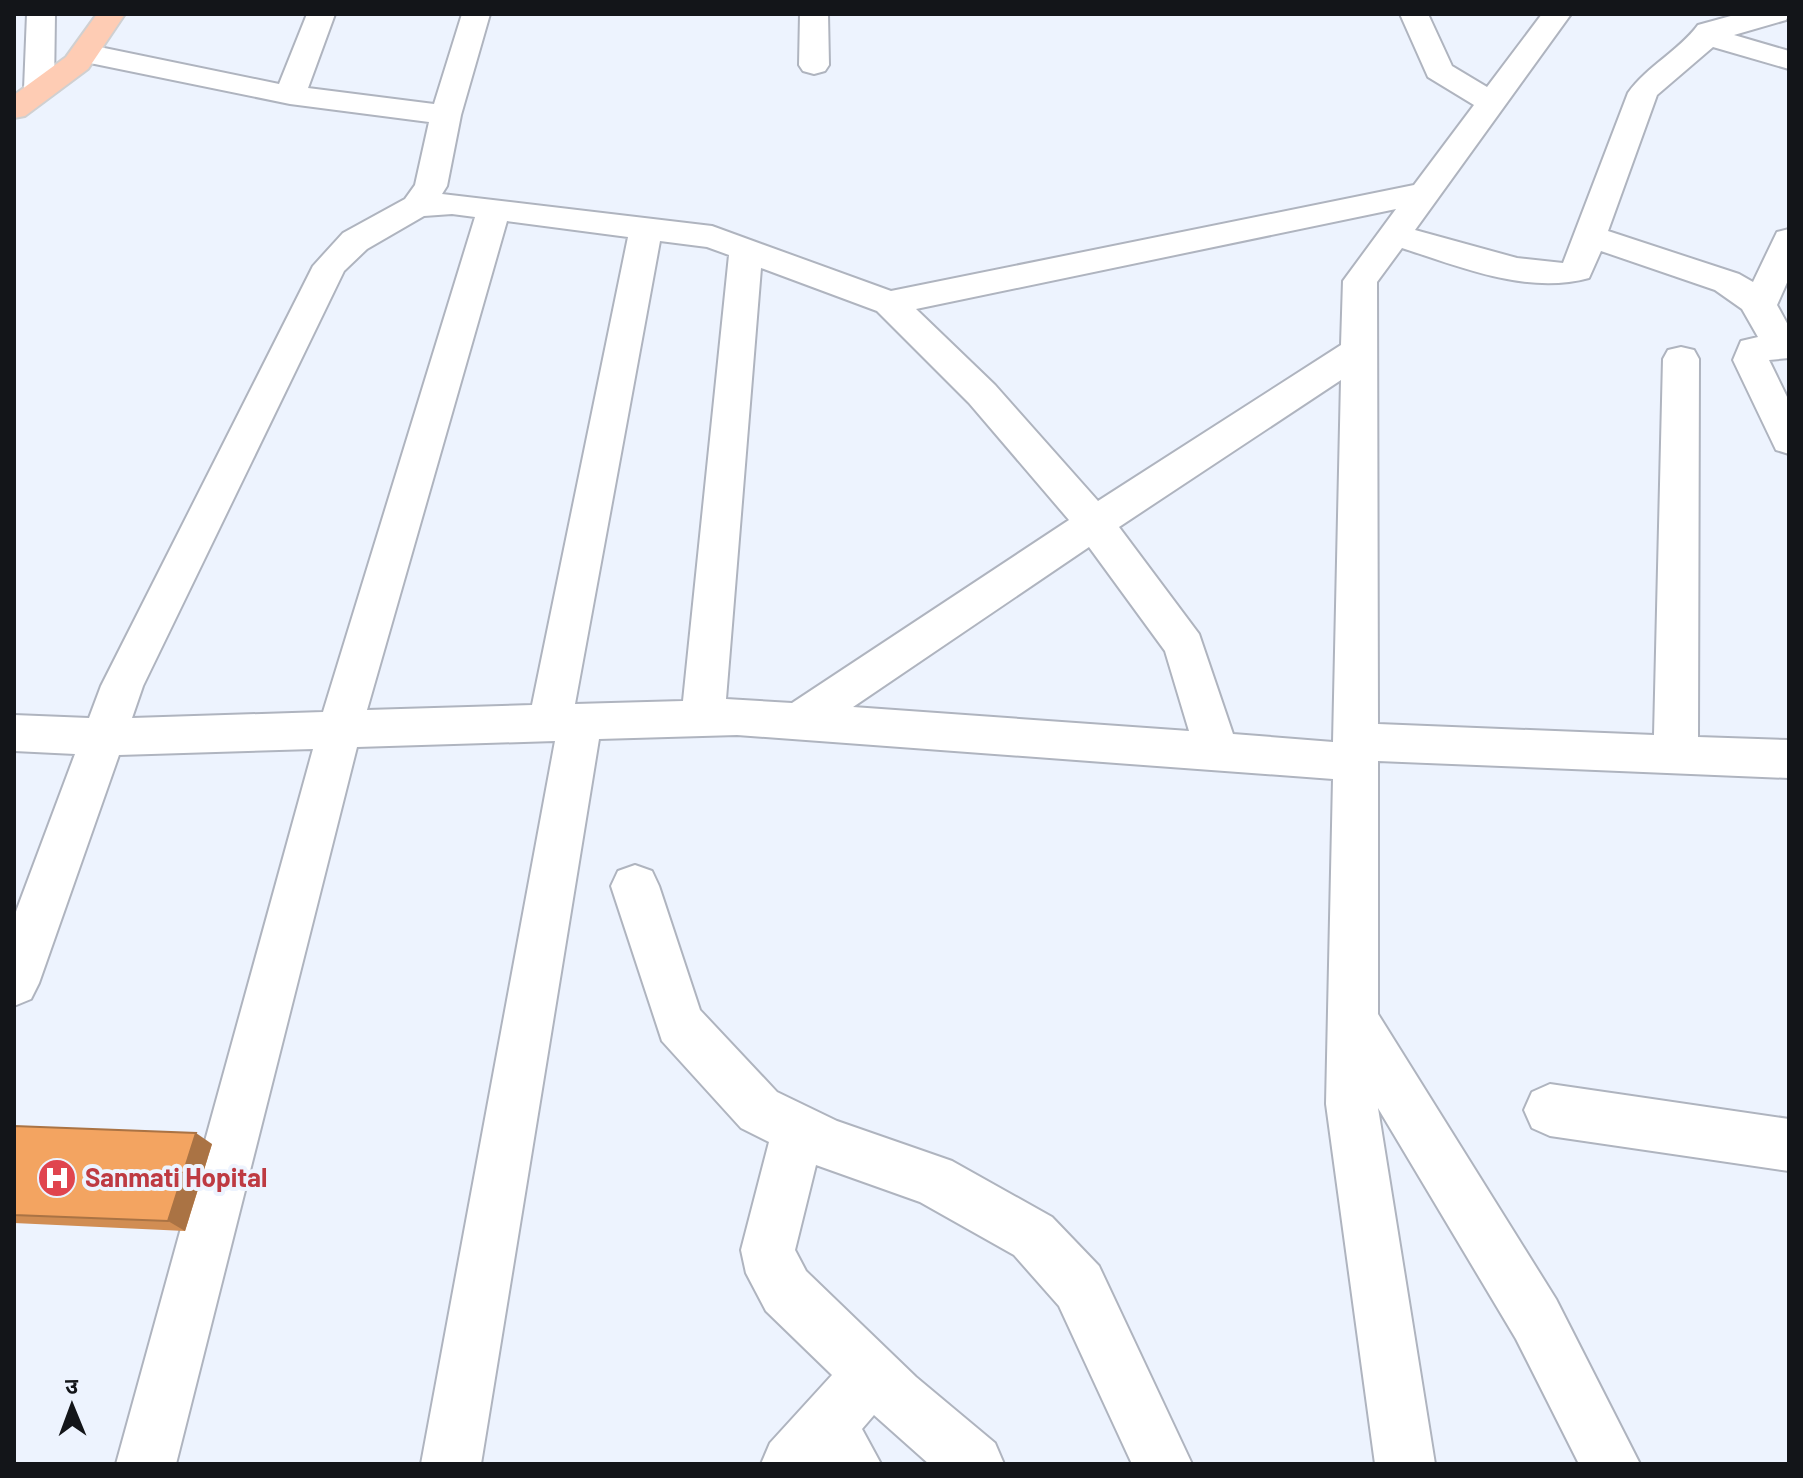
<svg xmlns="http://www.w3.org/2000/svg" width="1803" height="1478" font-family="Barlow,'Noto Sans Devanagari',sans-serif">
<style>
.lines{fill:none;stroke-linecap:round;stroke-linejoin:round}
.minor-casing{stroke:#afb4bf;stroke-width:4}
.major-casing{stroke:#d0d0d1;stroke-width:4}
.minor{fill:#fff;fill-rule:evenodd}
.major{fill:#feccb4;fill-rule:evenodd}
.wall{fill:#d18d53}
.shaded-wall{fill:#aa7344}
.building{fill:#f3a461;stroke:#aa7344;stroke-width:2}
.labels{text-anchor:middle;stroke-width:8;stroke-linejoin:round;paint-order:stroke}
.near-health-label{font-size:26px;font-weight:bold;fill:#be3a42;stroke:#edf3fe;text-anchor:start}
</style>
<rect width="100%" height="100%" fill="#edf3fe"/>
<g class="lines">
<defs>
<path id="minor" d="M 27,14 L 55,14 L 54,89 L 50,95 L 39,98 L 28,95 L 24,89 Z
M 307,14 L 335,14 L 308,88 L 434,104 L 462,14 L 490,14 L 461,115 L 447,186 L 442,194 L 712,226 L 891,291 L 1414,185 L 1474,105 L 1428,77 L 1400,14 L 1428,14 L 1452,66 L 1487,87 L 1542,14 L 1571,14 L 1415,230 L 1517,258 L 1563,263 L 1628,93 C 1647,66 1679,51 1698,25 L 1738,14 L 1789,14 L 1786,20 L 1734,35 L 1789,51 L 1789,69 L 1713,47 L 1657,95 L 1608,231 L 1739,274 L 1753,282 L 1777,232 L 1789,229 L 1789,278 L 1777,305 L 1789,327 L 1789,358 L 1769,360 L 1789,401 L 1789,454 L 1776,450 L 1733,360 L 1741,341 L 1758,337 L 1742,309 L 1715,290 L 1601,251 L 1589,278 C 1527,295 1461,267 1402,248 L 1377,282 L 1378,724 L 1654,735 L 1663,359 L 1668,350 L 1681,347 L 1694,350 L 1699,359 L 1698,737 L 1789,740 L 1789,778 L 1378,761 L 1378,1014 L 1556,1299 L 1640,1464 L 1579,1464 L 1516,1339 L 1378,1108 L 1435,1464 L 1375,1464 L 1326,1104 L 1333,779 L 737,735 L 599,739 L 481,1464 L 421,1464 L 555,741 L 357,747 L 176,1464 L 116,1464 L 313,749 L 119,755 L 39,983 L 31,999 L 14,1006 L 14,917 L 75,754 L 14,751 L 14,715 L 89,718 L 101,686 L 313,266 L 343,233 L 405,199 L 415,185 L 429,122 L 290,104 L 85,62 L 75,59 L 70,53 L 75,47 L 85,44 L 279,84 ZM 1396,209 L 1343,281 L 1341,345 L 1098,501 L 995,385 L 916,309 ZM 452,214 L 475,217 L 323,712 L 132,718 L 143,686 L 344,271 L 367,249 L 424,216 ZM 507,221 L 628,237 L 532,705 L 367,710 ZM 660,241 L 707,247 L 729,255 L 683,701 L 575,704 ZM 761,268 L 877,311 L 969,403 L 1069,520 L 792,703 L 726,699 ZM 1341,380 L 1333,742 L 1233,734 L 1199,634 L 1119,527 ZM 1089,547 L 1165,651 L 1189,731 L 853,707 Z
M 800,14 L 828,14 L 829,65 L 825,71 L 814,74 L 803,71 L 799,65 Z
M 635,865 L 652,871 L 659,886 L 700,1010 L 777,1092 L 837,1121 L 952,1161 L 1052,1217 L 1099,1266 L 1192,1464 L 1132,1464 L 1059,1306 L 1014,1255 L 920,1202 L 816,1165 L 795,1250 L 806,1271 L 916,1377 L 995,1443 L 1004,1464 L 929,1464 L 874,1415 L 862,1429 L 881,1464 L 761,1464 L 770,1443 L 832,1375 L 766,1311 L 746,1273 L 741,1250 L 769,1142 L 741,1128 L 662,1041 L 611,886 L 618,871 Z
M 1550,1084 L 1789,1119 L 1789,1171 L 1550,1136 L 1532,1128 L 1524,1110 L 1532,1092 Z"/>
<path id="major" d="M 97,14 L 125,14 L 88,69 L 25,116 L 14,118 L 14,95 L 66,57 Z"/>
</defs>
<use href="#minor" class="minor-casing"/>
<use href="#major" class="major-casing"/>
<use href="#minor" class="minor"/>
<use href="#major" class="major"/>
</g>
<path class="wall" d="M 14,1126 L 212,1144 L 185,1231 L 14,1223 Z"/>
<path class="shaded-wall" d="M 196,1133 L 212,1144 L 185,1231 L 168,1221 Z"/>
<path class="building" d="M 14,1126 L 196,1133 L 168,1221 L 14,1215 Z"/>
<defs>
<symbol id="hospital-disc" viewBox="-11 -11 22 22"><circle r="9.5" fill="#e0444e" stroke="#edf3fe"/><path d="M-5-5h3v3.5h4V-5h3V5h-3V1.5h-4V5h-3Z" fill="#fff"/></symbol>
</defs>
<g fill-rule="evenodd">
<use href="#hospital-disc" x="35" y="1156" width="44" height="44"/>
</g>
<g class="labels">
<g class="near-health-label">
<text x="85" y="1187">Sanmati Hopital</text>
</g>
</g>
<rect width="1803" height="1478" fill="none" stroke="#131519" stroke-width="32"/>
<g transform="translate(72 1406) rotate(359)" stroke="#edf3fe" stroke-width="6" paint-order="stroke">
<path d="M0-6L14 30L0 20L-14 30Z" fill="#131519"/>
<text y="-12" font-size="22" font-weight="bold" text-anchor="middle" fill="#131519">उ</text>
</g>
</svg>
